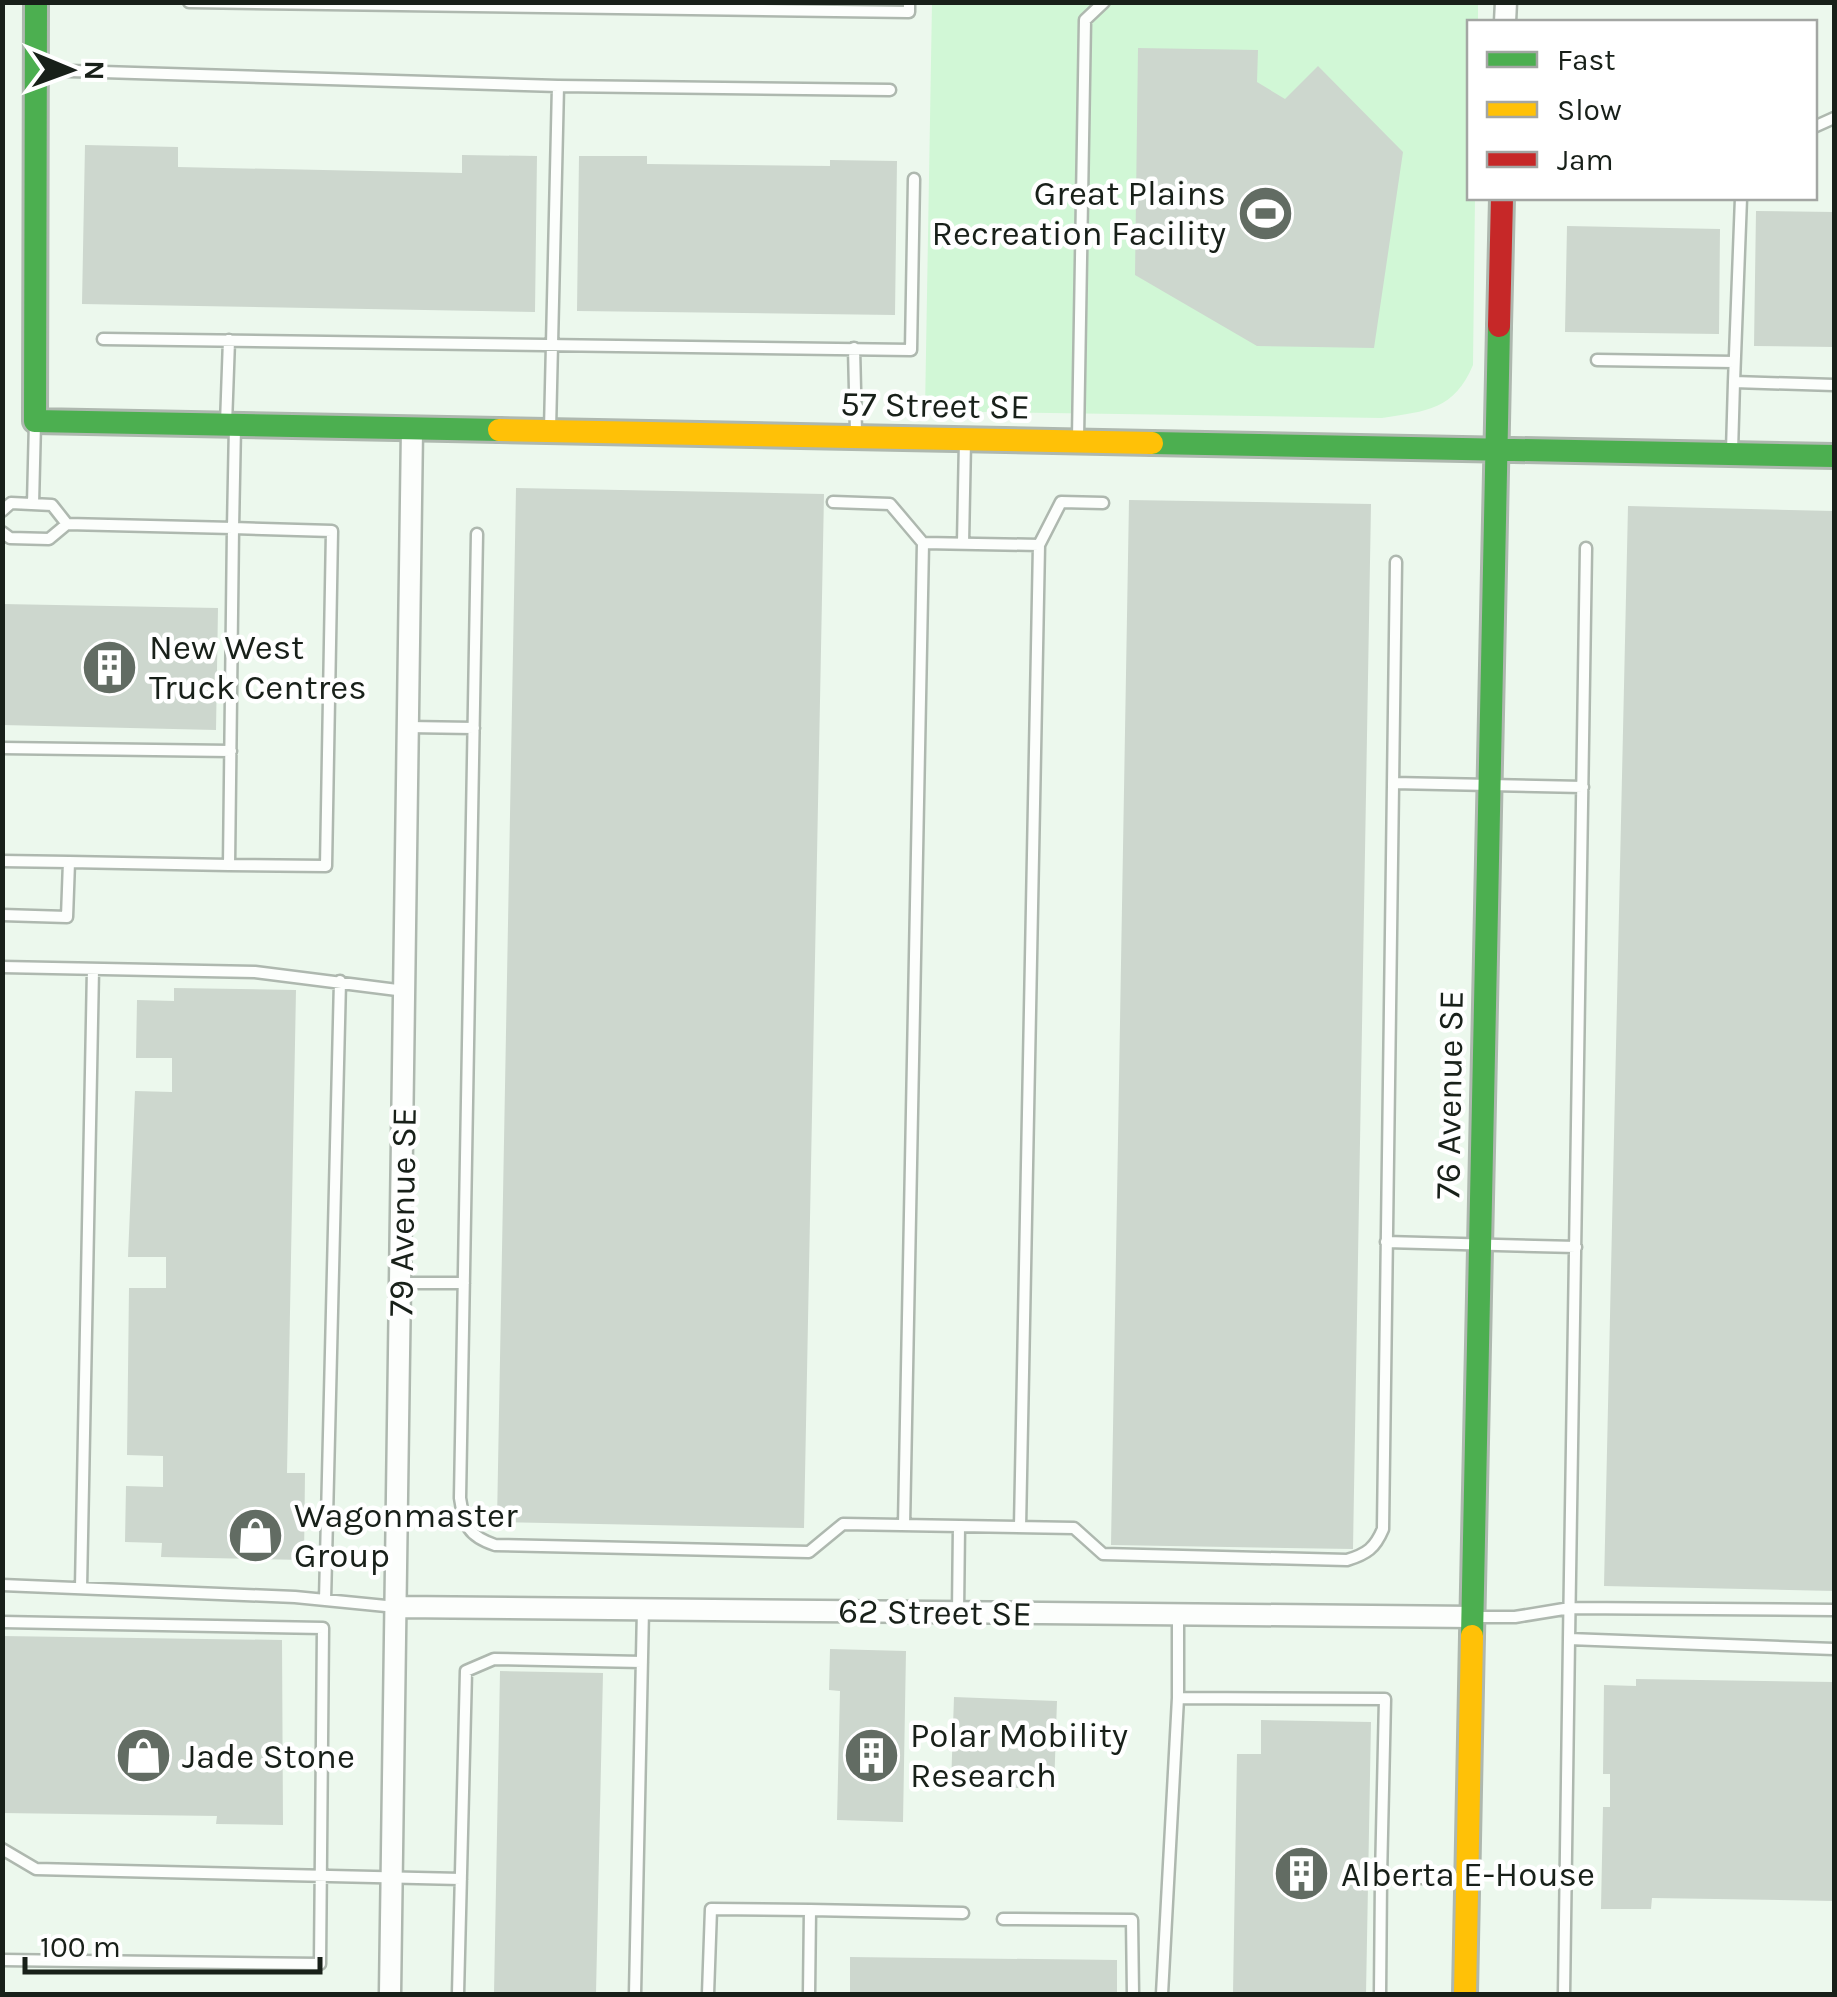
<svg xmlns="http://www.w3.org/2000/svg" width="1837" height="1997" font-family="Karla,sans-serif">
<style>
.green{fill:#d1f7d6}
.building{fill:#cdd7ce}
.lines{fill:none;stroke-linecap:round;stroke-linejoin:round}
.lane-casing{stroke:#aeb8af;stroke-width:15}
.street-casing{stroke:#aeb8af;stroke-width:25}
.fast-casing{stroke:#aeb8af;stroke-width:28}
.slow-casing{stroke:#aeb8af;stroke-width:28}
.jam-casing{stroke:#aeb8af;stroke-width:28}
.lane{stroke:#fcfefc;stroke-width:10}
.street{stroke:#fcfefc;stroke-width:20}
.fast{stroke:#4caf50;stroke-width:22}
.slow{stroke:#ffc107;stroke-width:22}
.jam{stroke:#c62828;stroke-width:22}
.labels{text-anchor:middle;stroke-width:9;stroke-linejoin:round;paint-order:stroke}
.poi-label{font-size:35px;fill:#182019;stroke:#fff;text-anchor:start}
.street-label{font-size:35px;fill:#182019;stroke:#fff}
</style>
<rect width="100%" height="100%" fill="#ecf8ed"/>
<path class="green" d="M 932,3 L 1478,3 L 1478,22 L 1470,22 L 1470,198 L 1475,198 L 1473,365 C 1454,410 1427,411 1382,418 L 925,411 Z"/>
<path class="building" d="M 1138,48 L 1258,50 L 1257,82 L 1285,99 L 1318,66 L 1403,152 L 1374,348 L 1257,346 L 1135,275 Z
M 85,145 L 178,147 L 178,167 L 462,173 L 462,155 L 537,156 L 535,312 L 82,304 Z
M 579,156 L 647,156 L 647,164 L 830,166 L 830,160 L 897,161 L 895,315 L 577,311 Z
M 1756,211 L 1834,212 L 1834,347 L 1754,346 Z
M 1567,226 L 1720,229 L 1719,334 L 1565,332 Z
M 516,488 L 824,494 L 804,1528 L 497,1522 Z
M 1129,500 L 1371,504 L 1353,1549 L 1111,1545 Z
M 1628,506 L 1834,511 L 1834,1591 L 1604,1586 Z
M 2,604 L 218,608 L 216,730 L 2,725 Z
M 174,988 L 296,990 L 287,1473 L 305,1473 L 304,1560 L 161,1557 L 162,1543 L 125,1542 L 126,1486 L 163,1487 L 163,1456 L 127,1455 L 129,1288 L 166,1288 L 166,1257 L 128,1257 L 135,1091 L 172,1092 L 172,1058 L 136,1058 L 137,1000 L 174,1001 Z
M 2,1636 L 282,1640 L 283,1825 L 216,1824 L 217,1816 L 2,1813 Z
M 830,1649 L 906,1651 L 903,1822 L 837,1820 L 840,1691 L 829,1690 Z
M 500,1671 L 603,1673 L 596,1994 L 494,1994 Z
M 1636,1679 L 1834,1682 L 1834,1901 L 1652,1898 L 1651,1909 L 1601,1909 L 1603,1807 L 1610,1807 L 1610,1774 L 1603,1774 L 1604,1685 L 1636,1686 Z
M 954,1697 L 1057,1701 L 1054,1789 L 951,1786 Z
M 1261,1720 L 1371,1722 L 1366,1994 L 1233,1994 L 1237,1754 L 1261,1754 Z
M 850,1957 L 1117,1960 L 1117,1994 L 850,1994 Z"/>
<g class="lines">
<defs>
<path id="lane" d="M 189,2 L 909,12 L 909,2
M 38,70 L 558,86 L 890,90
M 1814,127 L 1834,118
M 103,339 L 911,350 L 914,179
M 854,348 L 856,432
M 1597,360 L 1734,362
M 1734,382 L 1741,198
M 226,424 L 229,340
M 550,430 L 558,86
M 1078,438 L 1085,20 L 1104,2
M 1732,451 L 1734,382 L 1834,385
M 833,502 L 890,504 L 923,543
M 33,504 L 35,422
M 2,511 L 11,503 L 52,505 L 67,524 L 49,539 L 10,538 L 2,532
M 67,524 L 233,528 L 235,426
M 233,528 L 332,531 L 326,866 L 229,865 Z
M 477,534 L 460,1498 C 464,1525 468,1536 495,1545 L 809,1552 L 843,1524 L 1074,1528 L 1103,1554 L 1347,1560 C 1367,1554 1375,1548 1383,1529 L 1396,562
M 963,543 L 965,441
M 1039,545 L 1061,502 L 1103,503
M 408,727 L 474,728
M 2,748 L 231,751
M 1393,783 L 1583,787
M 2,861 L 69,862 L 67,917 L 2,915
M 69,862 L 229,865
M 2,967 L 255,972 L 405,991
M 1386,1242 L 1576,1247
M 401,1283 L 464,1283
M 904,1525 L 923,543 L 1039,545 L 1020,1527
M 2,1585 L 295,1597 L 396,1607
M 81,1588 L 93,969
M 325,1600 L 340,981
M 958,1612 L 959,1526
M 1178,1614 L 1178,1698 L 1385,1699 L 1381,1878
M 1474,1617 L 1515,1617 L 1570,1608 L 1834,1610
M 2,1622 L 323,1628 L 320,1964 L 2,1960
M 1569,1639 L 1586,548
M 2,1849 L 36,1869 L 461,1879
M 1003,1919 L 1132,1920 L 1133,1994
M 458,1994 L 466,1671 L 494,1659 L 642,1662
M 635,1994 L 643,1609
M 708,1994 L 711,1909 L 810,1910
M 809,1994 L 810,1910 L 963,1913
M 1162,1994 L 1178,1698
M 1380,1994 L 1381,1878 L 1467,1878
M 1564,1994 L 1569,1639 L 1834,1649"/>
<path id="street" d="M 1505,22 L 1506,2
M 397,1607 L 1473,1617
M 390,1994 L 412,429"/>
<path id="fast" d="M 36,2 L 35,421 L 499,430
M 1152,443 L 1834,456
M 1472,1636 L 1499,326"/>
<path id="slow" d="M 499,430 L 1152,443
M 1465,1994 L 1472,1636"/>
<path id="jam" d="M 1499,326 L 1502,198"/>
</defs>
<use href="#lane" class="lane-casing"/>
<use href="#street" class="street-casing"/>
<use href="#fast" class="fast-casing"/>
<use href="#slow" class="slow-casing"/>
<use href="#jam" class="jam-casing"/>
<use href="#lane" class="lane"/>
<use href="#street" class="street"/>
<use href="#fast" class="fast"/>
<use href="#slow" class="slow"/>
<use href="#jam" class="jam"/>
</g>
<defs>
<symbol id="stadium-disc" viewBox="-11 -11 22 22"><circle r="9.5" fill="#626c63" stroke="#fff"/><path d="M0-5a6.5 5 0 1 0 0 10a6.5 5 0 1 0 0-10ZM-3.5-1.8h7v3.6h-7Z" fill="#fff"/></symbol>
<symbol id="building-disc" viewBox="-11 -11 22 22"><circle r="9.5" fill="#626c63" stroke="#fff"/><path d="M-4-6H4V6H1V3H-1V6H-4ZM-2.5-4.3h1.7v1.8h-1.7ZM.8-4.3h1.7v1.8H.8ZM-2.5-1h1.7V.8h-1.7ZM.8-1h1.7V.8H.8Z" fill="#fff"/></symbol>
<symbol id="shop-disc" viewBox="-11 -11 22 22"><circle r="9.5" fill="#626c63" stroke="#fff"/><path d="M-5-2.5h2.3a2.7 3.5 0 0 1 5.4 0H5L5.5 6h-11ZM-1.5-2.5h3a1.5 2.3 0 0 0-3 0Z" fill="#fff"/></symbol>
</defs>
<g fill-rule="evenodd">
<use href="#stadium-disc" x="1234" y="182" width="63" height="63"/>
<use href="#building-disc" x="78" y="636" width="63" height="63"/>
<use href="#shop-disc" x="224" y="1504" width="63" height="63"/>
<use href="#building-disc" x="840" y="1724" width="63" height="63"/>
<use href="#shop-disc" x="112" y="1724" width="63" height="63"/>
<use href="#building-disc" x="1270" y="1842" width="63" height="63"/>
</g>
<g class="labels">
<g class="poi-label">
<text x="1226" y="205" text-anchor="end">Great Plains<tspan x="1226" dy="40">Recreation Facility</tspan></text>
<text x="149" y="659">New West<tspan x="149" dy="40">Truck Centres</tspan></text>
<text x="294" y="1527">Wagonmaster<tspan x="294" dy="40">Group</tspan></text>
<text x="910" y="1747">Polar Mobility<tspan x="910" dy="40">Research</tspan></text>
<text x="182" y="1768">Jade Stone</text>
<text x="1341" y="1886">Alberta E-House</text>
</g>
<g class="street-label">
<text transform="translate(935 405) rotate(1)" y="12">57 Street SE</text>
<text transform="translate(1449 1095) rotate(-89)" y="12">76 Avenue SE</text>
<text transform="translate(402 1212) rotate(-89)" y="12">79 Avenue SE</text>
<text transform="translate(935 1612) rotate(1)" y="12">62 Street SE</text>
</g>
</g>
<rect width="1837" height="1997" fill="none" stroke="#182019" stroke-width="10"/>
<rect x="1467" y="20" width="350" height="180" fill="#ffffff" stroke="#a3a6a3" stroke-width="2.5"/>
<rect x="1487" y="52" width="50" height="15" fill="#4caf50" stroke="#a3a6a3" stroke-width="2.5"/>
<text x="1557" y="70" font-size="30" fill="#182019">Fast</text>
<rect x="1487" y="102" width="50" height="15" fill="#ffc107" stroke="#a3a6a3" stroke-width="2.5"/>
<text x="1557" y="120" font-size="30" fill="#182019">Slow</text>
<rect x="1487" y="152" width="50" height="15" fill="#c62828" stroke="#a3a6a3" stroke-width="2.5"/>
<text x="1557" y="170" font-size="30" fill="#182019">Jam</text>
<g transform="translate(70 70) rotate(91)" stroke="#ffffff" stroke-width="8" paint-order="stroke">
<path d="M0-8L18 38L0 25L-18 38Z" fill="#182019"/>
<text y="-15" font-size="28" font-weight="bold" text-anchor="middle" fill="#182019">N</text>
</g>
<path d="M25 1957v15h295v-15" fill="none" stroke="#182019" stroke-width="5"/>
<text x="40" y="1957" font-size="30" fill="#182019" stroke="#ffffff" stroke-width="8" paint-order="stroke">100 m</text>
</svg>
